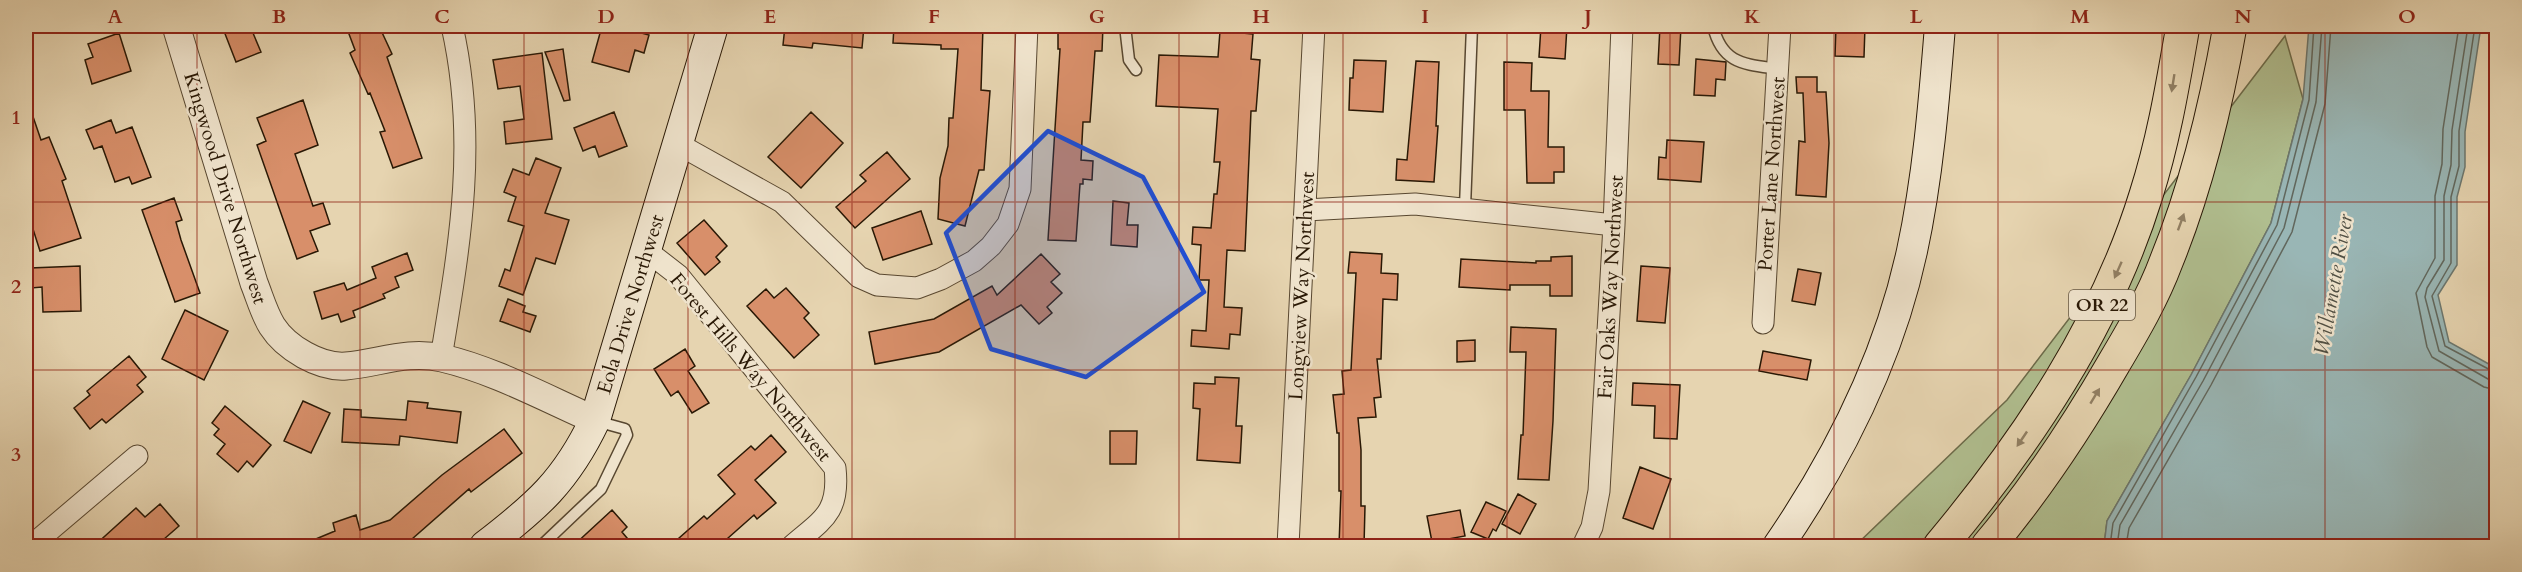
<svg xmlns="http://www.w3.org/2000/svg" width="2522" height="572" font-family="Cardo,serif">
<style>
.green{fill:#b0be8f;stroke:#6c6b4a;stroke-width:1.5}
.water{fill:#99b6b5;stroke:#6c776f;stroke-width:1.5}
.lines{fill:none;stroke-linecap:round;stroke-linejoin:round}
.shore{stroke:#61675d;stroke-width:1.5}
.building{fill:#d88f6a;stroke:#291805;stroke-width:1.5}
.service-casing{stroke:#584730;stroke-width:13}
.minor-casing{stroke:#584730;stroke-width:23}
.tertiary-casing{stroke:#584730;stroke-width:29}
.secondary-casing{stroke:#291805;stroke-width:32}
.trunk-casing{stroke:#291805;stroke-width:35}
.service{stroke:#efe3cc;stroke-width:10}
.minor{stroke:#efe3cc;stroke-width:21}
.tertiary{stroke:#efe3cc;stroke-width:27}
.secondary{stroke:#efe3cc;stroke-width:30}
.trunk{stroke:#e6d4b0;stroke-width:33}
.oneway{fill:#917f63}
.marked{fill:#1d4ed8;fill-opacity:0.2;stroke:#1d4ed8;stroke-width:4.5;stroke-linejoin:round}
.grid{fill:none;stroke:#8f2418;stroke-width:1.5;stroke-opacity:0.55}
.labels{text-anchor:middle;stroke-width:5;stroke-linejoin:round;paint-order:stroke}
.shield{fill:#efe3cc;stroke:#645541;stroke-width:1.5}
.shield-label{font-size:18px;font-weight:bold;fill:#291805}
.street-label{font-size:20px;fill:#291805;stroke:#efe3cc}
.water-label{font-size:21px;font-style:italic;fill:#504f43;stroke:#efe3cc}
.neatline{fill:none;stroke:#8f2418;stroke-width:2}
.grid-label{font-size:20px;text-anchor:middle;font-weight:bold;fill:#8f2418}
</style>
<rect width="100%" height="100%" fill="#e6d4b0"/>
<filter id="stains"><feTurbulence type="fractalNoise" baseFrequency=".00333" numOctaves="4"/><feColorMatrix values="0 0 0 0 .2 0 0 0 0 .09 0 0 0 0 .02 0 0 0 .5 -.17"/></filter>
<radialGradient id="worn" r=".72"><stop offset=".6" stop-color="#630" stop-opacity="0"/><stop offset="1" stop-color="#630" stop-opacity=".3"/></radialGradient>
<path class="green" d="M 2285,36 L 2303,99 L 2271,223 L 2191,375 L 2107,521 L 2104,546 L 1855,546 L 2007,400 Z"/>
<path class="water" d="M 2309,26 L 2481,26 L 2465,132 L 2465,167 L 2457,197 L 2457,265 L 2438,295 L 2449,342 L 2496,368 L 2496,546 L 2104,546 L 2107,521 L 2191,375 L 2271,223 L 2303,99 Z"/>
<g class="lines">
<path class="shore" d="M 2459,26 L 2443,129 L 2442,164 L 2435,196 L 2435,258 L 2416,293 L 2427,347 L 2432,357 L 2484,387 L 2496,390
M 2468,26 L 2452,130 L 2451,165 L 2444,196 L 2444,260 L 2427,288 L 2425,297 L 2439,351 L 2488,379 L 2496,380
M 2475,26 L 2459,131 L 2459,166 L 2451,197 L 2451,263 L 2432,296 L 2445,346 L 2496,373
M 2110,546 L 2113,523 L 2196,377 L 2277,225 L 2309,100 L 2314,26
M 2117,546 L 2120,525 L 2203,381 L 2284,228 L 2316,102 L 2322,26
M 2126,546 L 2129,528 L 2211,385 L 2292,232 L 2325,104 L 2331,26"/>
</g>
<path class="building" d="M 222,26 L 250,26 L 261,52 L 236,62 Z
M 346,26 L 379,26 L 392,54 L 387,57 L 422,158 L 393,168 L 380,132 L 385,131 L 370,93 L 368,94 L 350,53 L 355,50 Z
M 602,26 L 615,26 L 649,35 L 644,53 L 635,50 L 629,72 L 592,62 Z
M 785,26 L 812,27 L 812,26 L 864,26 L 862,48 L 813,43 L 812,48 L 783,45 Z
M 894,26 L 983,26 L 981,90 L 990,91 L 984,170 L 979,170 L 965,226 L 938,219 L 940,178 L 948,146 L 949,118 L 953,118 L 958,49 L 941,49 L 941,45 L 893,43 Z
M 1073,26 L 1103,26 L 1102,51 L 1095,51 L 1090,122 L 1083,122 L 1081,160 L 1093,161 L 1092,180 L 1083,179 L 1083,184 L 1080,184 L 1076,241 L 1048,240 L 1060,49 L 1058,49 L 1058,30 L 1073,31 Z
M 1541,26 L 1567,26 L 1565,59 L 1539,57 Z
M 1660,26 L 1681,26 L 1679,65 L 1658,64 Z
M 1836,26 L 1865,26 L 1864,57 L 1835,56 Z
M 1220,31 L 1253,34 L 1251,59 L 1260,60 L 1256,111 L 1251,111 L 1245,251 L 1227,250 L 1224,307 L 1242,308 L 1240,335 L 1230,334 L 1229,349 L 1191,346 L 1192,330 L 1206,331 L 1209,280 L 1199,280 L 1201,245 L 1192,244 L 1193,227 L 1211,228 L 1214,194 L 1217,194 L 1220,162 L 1214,162 L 1218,109 L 1156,106 L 1159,55 L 1218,57 Z
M 119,33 L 131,71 L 92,84 L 85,60 L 93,57 L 88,44 Z
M 563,49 L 570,100 L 564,101 L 545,52 Z
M 542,53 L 552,139 L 506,144 L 504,122 L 524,119 L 520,86 L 498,89 L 493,60 Z
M 1696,59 L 1726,62 L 1725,80 L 1716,79 L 1715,96 L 1694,95 Z
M 1354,60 L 1386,61 L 1383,112 L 1349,110 L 1350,78 L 1353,78 Z
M 1416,61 L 1439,62 L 1436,126 L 1438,126 L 1434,182 L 1396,180 L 1397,159 L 1407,160 Z
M 1504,62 L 1532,63 L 1531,91 L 1549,91 L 1548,147 L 1564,147 L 1564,172 L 1554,172 L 1554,183 L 1527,183 L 1525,110 L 1504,110 Z
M 1796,77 L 1817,77 L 1817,92 L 1826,92 L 1829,143 L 1826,197 L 1796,195 L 1799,141 L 1805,142 L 1803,93 L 1797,93 Z
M 303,100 L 318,145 L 295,154 L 313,206 L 323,203 L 330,224 L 310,231 L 318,251 L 297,259 L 257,145 L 266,141 L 257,118 Z
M 26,102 L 28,102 L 41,140 L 49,137 L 66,179 L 62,181 L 81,238 L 40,251 L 32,226 L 26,228 L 26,209 L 33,206 L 26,188 Z
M 614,112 L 627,146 L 599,157 L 595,146 L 583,151 L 574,128 Z
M 811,112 L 843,143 L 801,188 L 768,157 Z
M 111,120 L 116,133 L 132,127 L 151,177 L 132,184 L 129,177 L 115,182 L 102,146 L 94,149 L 86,130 Z
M 1667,140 L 1704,142 L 1701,182 L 1658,179 L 1659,157 L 1666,158 Z
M 887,152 L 910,179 L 855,228 L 836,207 L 866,181 L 860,175 Z
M 536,158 L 561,168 L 545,213 L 569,220 L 555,264 L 536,258 L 523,295 L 499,286 L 505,269 L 510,271 L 524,226 L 508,221 L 516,197 L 504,192 L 513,169 L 529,175 Z
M 174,198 L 182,220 L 176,222 L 181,240 L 200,293 L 175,302 L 142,210 Z
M 1113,201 L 1129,203 L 1127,225 L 1138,225 L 1137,247 L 1111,245 Z
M 921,211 L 932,244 L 883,260 L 872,228 Z
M 704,220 L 727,246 L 716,257 L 720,262 L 705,275 L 677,243 Z
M 1350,252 L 1382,254 L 1381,273 L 1398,274 L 1397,300 L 1383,299 L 1381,359 L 1377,359 L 1381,397 L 1374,398 L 1376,417 L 1358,418 L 1361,450 L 1361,506 L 1365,506 L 1364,546 L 1339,546 L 1341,491 L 1339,491 L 1339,433 L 1337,433 L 1333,395 L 1344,394 L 1342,371 L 1351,370 L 1356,273 L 1348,273 Z
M 407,253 L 413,270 L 395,277 L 399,287 L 383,294 L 385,298 L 353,311 L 355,317 L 341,322 L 338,314 L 322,319 L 314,292 L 344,283 L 347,290 L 376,278 L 372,267 Z
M 1041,254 L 1060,274 L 1051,282 L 1062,293 L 1047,307 L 1052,313 L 1039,324 L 1021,305 L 939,352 L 875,364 L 869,332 L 934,319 L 992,286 L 997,295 Z
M 1572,256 L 1572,296 L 1550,296 L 1550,285 L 1510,285 L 1510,290 L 1459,287 L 1461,259 L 1536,263 L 1536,261 L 1551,261 L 1551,257 Z
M 80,266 L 81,311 L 43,312 L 42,287 L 31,288 L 30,268 Z
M 1641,266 L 1670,268 L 1665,323 L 1637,321 Z
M 1798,269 L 1821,273 L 1815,305 L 1792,301 Z
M 786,288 L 809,313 L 804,318 L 819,335 L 794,358 L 747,306 L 766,289 L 774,298 Z
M 508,299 L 525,306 L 523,312 L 536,316 L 530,332 L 500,321 Z
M 185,310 L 228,331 L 204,380 L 162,359 Z
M 1511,327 L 1556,329 L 1553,421 L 1549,480 L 1518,479 L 1521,435 L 1523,435 L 1526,352 L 1510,352 Z
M 1475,340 L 1475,361 L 1457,362 L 1457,341 Z
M 685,349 L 695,366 L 688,371 L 709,403 L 692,413 L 678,391 L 671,396 L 654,369 Z
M 1763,351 L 1811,360 L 1807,380 L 1759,371 Z
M 129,356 L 146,377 L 137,385 L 143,392 L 106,423 L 102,419 L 90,429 L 74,408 L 90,395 L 87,391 Z
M 1215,377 L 1239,378 L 1236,426 L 1242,426 L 1240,463 L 1197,460 L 1200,409 L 1193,408 L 1194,383 L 1215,384 Z
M 1633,383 L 1680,385 L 1677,439 L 1654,438 L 1655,406 L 1632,405 Z
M 303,401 L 330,413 L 311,453 L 284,441 Z
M 408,401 L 428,403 L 427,408 L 461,412 L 457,443 L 400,436 L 399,445 L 342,442 L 344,409 L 361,410 L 361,417 L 406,420 Z
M 225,406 L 271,445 L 253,467 L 247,461 L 238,472 L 217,454 L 225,444 L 214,435 L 219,429 L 212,423 Z
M 504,429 L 522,453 L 471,492 L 469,489 L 404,546 L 299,546 L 335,531 L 333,523 L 356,515 L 360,530 L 390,520 L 442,475 Z
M 1110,431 L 1137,431 L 1136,464 L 1110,464 Z
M 771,435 L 786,452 L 755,480 L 776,503 L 757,519 L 754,515 L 719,546 L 670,546 L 704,516 L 707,519 L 735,494 L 718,475 L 751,446 L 755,450 Z
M 1640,467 L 1671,479 L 1653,529 L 1623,518 Z
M 1518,494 L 1536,504 L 1520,534 L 1502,524 Z
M 1486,502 L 1506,511 L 1496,531 L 1493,529 L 1488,539 L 1471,532 Z
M 160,504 L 179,526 L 156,546 L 94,546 L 136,508 L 145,517 Z
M 612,510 L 627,527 L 622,532 L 627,538 L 618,546 L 573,546 Z
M 1460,510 L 1465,536 L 1432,542 L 1427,516 Z"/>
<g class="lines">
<defs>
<path id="service" d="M 1125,26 L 1129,60 L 1136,70
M 1713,26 C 1722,64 1744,64 1778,69
M 1465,207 L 1472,26
M 541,546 L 601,489 L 627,435 L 625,429 L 596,421"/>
<path id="minor" d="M 678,144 L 782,202 L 859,277 L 877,285 L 917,288 L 941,279 L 974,261 L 991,246 L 1008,224 L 1020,189 L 1027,26
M 1306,210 L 1415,204 L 1614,225
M 647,251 L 678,275 L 835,468 C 840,513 822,520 792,546
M 1763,323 L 1780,26
M 441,358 C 460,243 478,141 452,26
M 31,546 L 137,456
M 1288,546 L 1314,26
M 1583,546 L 1592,527 L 1599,491 L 1614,225 L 1622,26"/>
<path id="tertiary" d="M 176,26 L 254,283 C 260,298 264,313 272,326 C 286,348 320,368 346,366 C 379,363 408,350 442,358 C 494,370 545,398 595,420"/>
<path id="secondary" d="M 485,546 C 537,506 566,481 595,420 L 713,26
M 1778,546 C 1839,457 1889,358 1912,251 C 1928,177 1934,101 1940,26"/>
<path id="trunk" d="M 1940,546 C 2027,442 2106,325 2146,195 C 2164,139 2173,83 2183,26
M 1988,546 C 2036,489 2077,427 2114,363 C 2133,331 2153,297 2166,262 C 2197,186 2216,106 2230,26"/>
</defs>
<use href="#service" class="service-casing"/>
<use href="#minor" class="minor-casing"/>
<use href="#tertiary" class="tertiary-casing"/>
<use href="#secondary" class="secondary-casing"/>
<use href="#trunk" class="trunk-casing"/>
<use href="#service" class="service"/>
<use href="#minor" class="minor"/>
<use href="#tertiary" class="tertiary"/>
<use href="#secondary" class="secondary"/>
<use href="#trunk" class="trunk"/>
</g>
<defs><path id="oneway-solid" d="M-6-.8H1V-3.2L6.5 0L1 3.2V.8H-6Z" transform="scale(1.5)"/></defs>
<g class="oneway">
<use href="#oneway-solid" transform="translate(2173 83) rotate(99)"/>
<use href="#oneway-solid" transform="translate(2181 222) rotate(-70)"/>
<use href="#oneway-solid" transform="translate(2118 270) rotate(114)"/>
<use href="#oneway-solid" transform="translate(2095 396) rotate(-59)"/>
<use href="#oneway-solid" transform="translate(2022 439) rotate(124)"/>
</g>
<path class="marked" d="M 1048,131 L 1143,177 L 1204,292 L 1086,377 L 991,349 L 946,233 Z"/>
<path class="grid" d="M 197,26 L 197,546M 360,26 L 360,546M 524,26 L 524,546M 688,26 L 688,546M 852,26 L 852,546M 1015,26 L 1015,546M 1179,26 L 1179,546M 1343,26 L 1343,546M 1507,26 L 1507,546M 1670,26 L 1670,546M 1834,26 L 1834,546M 1998,26 L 1998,546M 2162,26 L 2162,546M 2325,26 L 2325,546M 26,202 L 2496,202M 26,370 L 2496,370"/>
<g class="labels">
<rect class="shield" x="2069" y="290" width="66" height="30" rx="4.5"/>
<g class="shield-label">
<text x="2102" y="311">OR 22</text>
</g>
<g class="street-label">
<text transform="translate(1771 174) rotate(-86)" y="7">Porter Lane Northwest</text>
<text transform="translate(226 188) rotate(73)" y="7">Kingwood Drive Northwest</text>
<text transform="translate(1301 286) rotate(-87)" y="7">Longview Way Northwest</text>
<text transform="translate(1610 287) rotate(-87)" y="7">Fair Oaks Way Northwest</text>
<text transform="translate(630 304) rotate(-73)" y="7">Eola Drive Northwest</text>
<text transform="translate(751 367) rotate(50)" y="7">Forest Hills Way Northwest</text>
</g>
<g class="water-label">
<text transform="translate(2333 285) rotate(-80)" y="7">Willamette River</text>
</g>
</g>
<rect width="2522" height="572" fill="none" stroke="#e6d4b0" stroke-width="66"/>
<rect x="33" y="33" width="2456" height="506" class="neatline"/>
<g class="grid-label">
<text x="115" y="23">A</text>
<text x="279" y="23">B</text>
<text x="442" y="23">C</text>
<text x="606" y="23">D</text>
<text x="770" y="23">E</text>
<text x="934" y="23">F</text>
<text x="1097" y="23">G</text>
<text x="1261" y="23">H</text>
<text x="1425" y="23">I</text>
<text x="1588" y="23">J</text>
<text x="1752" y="23">K</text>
<text x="1916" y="23">L</text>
<text x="2080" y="23">M</text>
<text x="2243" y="23">N</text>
<text x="2407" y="23">O</text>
<text x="16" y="124">1</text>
<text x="16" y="293">2</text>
<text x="16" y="461">3</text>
</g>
<rect width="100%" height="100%" filter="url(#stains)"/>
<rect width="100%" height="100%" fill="url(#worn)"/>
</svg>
